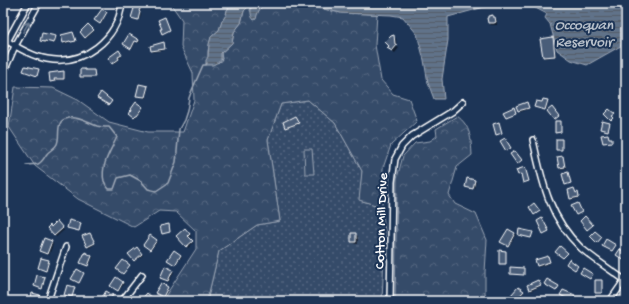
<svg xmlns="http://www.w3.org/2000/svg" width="629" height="304" font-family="'Gochi Hand',sans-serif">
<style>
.grass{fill:url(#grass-dots);stroke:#9aa5b4}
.forest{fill:url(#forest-crowns);stroke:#9aa5b4}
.park{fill:url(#park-tufts);stroke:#9aa5b4}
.water{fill:url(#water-rules);stroke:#a0aab8}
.shadow{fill:#0007}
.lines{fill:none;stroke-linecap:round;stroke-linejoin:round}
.stream{stroke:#a0aab8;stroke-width:1.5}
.building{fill:#4a5d79;stroke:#fff}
.minor-casing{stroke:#fff;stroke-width:8}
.minor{stroke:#1d3557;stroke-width:5}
.oneway{stroke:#6c7c92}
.labels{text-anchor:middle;stroke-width:4;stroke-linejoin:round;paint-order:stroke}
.street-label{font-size:14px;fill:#fff;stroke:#1d3557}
.water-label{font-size:15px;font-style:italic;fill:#b8c0ca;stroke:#1d3557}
</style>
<defs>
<pattern id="grass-dots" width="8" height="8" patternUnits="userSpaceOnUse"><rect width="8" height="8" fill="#364b69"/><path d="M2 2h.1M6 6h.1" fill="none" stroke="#546680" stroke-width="1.8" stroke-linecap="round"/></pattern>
<pattern id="forest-crowns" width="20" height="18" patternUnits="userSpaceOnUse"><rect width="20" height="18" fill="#364b69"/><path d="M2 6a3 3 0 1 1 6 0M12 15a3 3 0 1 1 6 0" fill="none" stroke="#546680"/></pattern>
<pattern id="park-tufts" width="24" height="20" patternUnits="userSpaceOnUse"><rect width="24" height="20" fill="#364b69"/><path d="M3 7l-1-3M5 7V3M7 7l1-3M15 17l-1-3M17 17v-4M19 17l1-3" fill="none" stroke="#546680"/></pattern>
<pattern id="water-rules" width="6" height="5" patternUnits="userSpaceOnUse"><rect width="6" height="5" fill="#617289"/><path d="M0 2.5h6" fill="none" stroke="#555d67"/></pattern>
</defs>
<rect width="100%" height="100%" fill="#1d3557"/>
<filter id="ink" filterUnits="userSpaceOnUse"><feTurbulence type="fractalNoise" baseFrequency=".025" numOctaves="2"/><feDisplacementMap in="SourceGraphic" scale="8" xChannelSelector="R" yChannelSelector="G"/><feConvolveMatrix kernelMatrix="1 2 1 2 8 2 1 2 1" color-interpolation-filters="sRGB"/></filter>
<g filter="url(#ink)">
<path class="grass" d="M 308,100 L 335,123 L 362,171 L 360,200 L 382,207 L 385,231 L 382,301 L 207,301 L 219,251 L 257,225 L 280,221 L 268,140 L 281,104 Z"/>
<path class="forest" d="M 170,3 L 233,3 L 227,10 L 226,15 L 222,22 L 219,30 L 211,37 L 208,51 L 208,57 L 218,63 L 222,59 L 221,53 L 232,43 L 234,32 L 241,23 L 244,11 L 250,5 L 251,6 L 250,11 L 257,13 L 260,9 L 263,3 L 298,3 L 341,13 L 377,14 L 375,45 L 381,80 L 393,94 L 409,99 L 417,121 L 391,145 L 383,168 L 382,207 L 359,200 L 362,171 L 335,123 L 308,100 L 281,104 L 268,140 L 280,221 L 257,225 L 219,251 L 207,301 L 162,301 L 196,249 L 196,231 L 176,212 L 159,211 L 134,227 L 78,199 L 35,166 L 9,127 L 15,87 L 53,88 L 78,100 L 109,122 L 148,132 L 183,132 L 194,100 L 193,73 L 181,47 L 182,20 Z
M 457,116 C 471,126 471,139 472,155 L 457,167 L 449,195 L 455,204 L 476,214 L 487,240 L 485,272 L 485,293 L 487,301 L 395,301 L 397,178 L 403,156 L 415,143 L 430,141 L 437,136 L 436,129 Z"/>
<path class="park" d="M 304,149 L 312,149 L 314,174 L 305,174 Z"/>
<path class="water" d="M 233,3 L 263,3 C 260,9 257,13 256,19 L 254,20 C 250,16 251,11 251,6 L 250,5 L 244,11 L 241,23 L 234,32 L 232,43 L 221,53 L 221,62 L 220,61 L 213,65 L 206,65 L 206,60 L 208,57 L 209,44 L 211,37 L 219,30 L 222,21 L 226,15 L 227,10 Z
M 298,3 L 499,3 L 448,17 L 448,40 L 442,79 L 444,99 L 434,99 L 428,83 L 424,60 L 417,34 L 403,17 L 391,15 L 341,13 Z
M 526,3 L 626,3 L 626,43 L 587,65 L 571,60 L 557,50 L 550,24 L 545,18 L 547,14 Z"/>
<path class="shadow" d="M 140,7 L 141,8 L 140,13 L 141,14 L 139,20 L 133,19 L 132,18 Z
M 103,10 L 107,13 L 101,24 L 96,21 Z
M 492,16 L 497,20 L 497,25 L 491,25 L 489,23 Z
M 88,25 L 94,31 L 87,38 L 81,32 Z
M 73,33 L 76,42 L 73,42 L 72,41 L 65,44 L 64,43 Z
M 130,35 L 140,41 L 139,43 L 136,41 L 132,49 L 125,45 Z
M 394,36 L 396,39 L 397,47 L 399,48 L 395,53 L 391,50 Z
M 55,37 L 56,38 L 55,43 L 46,41 L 46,43 L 41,41 Z
M 552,38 L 553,39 L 556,56 L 545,58 L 544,57 Z
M 164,44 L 165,50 L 153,52 L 152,51 Z
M 119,51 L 122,56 L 119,59 L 119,60 L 114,64 L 109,58 Z
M 81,70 L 94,71 L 95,72 L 95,77 L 82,78 L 81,77 Z
M 63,72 L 64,73 L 65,79 L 55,80 L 55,82 L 52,82 L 51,81 L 50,74 Z
M 147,86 L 148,87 L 146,98 L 138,96 Z
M 547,101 L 548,102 L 546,110 L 535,107 L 543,104 Z
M 137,104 L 143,108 L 138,115 L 137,115 L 136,117 L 130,113 Z
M 527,104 L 529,109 L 520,112 L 519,111 L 517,106 Z
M 296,118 L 299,124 L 286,128 Z
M 563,157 L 566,168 L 561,169 L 558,158 Z
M 468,179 L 476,182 L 474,189 L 467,187 Z
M 574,189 L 576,194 L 578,194 L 579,198 L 572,200 L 569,190 Z
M 57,223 L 64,230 L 56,237 L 48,228 L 51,228 Z
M 185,230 L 191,236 L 189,238 L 193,243 L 188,248 L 178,236 Z
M 355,234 L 358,236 L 358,244 L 355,244 L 352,242 Z
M 515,234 L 516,234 L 509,246 L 503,243 Z
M 90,235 L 95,244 L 89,248 L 83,237 Z
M 150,236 L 157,242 L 151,250 L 144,245 Z
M 51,242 L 53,244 L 49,255 L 42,253 L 40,251 Z
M 137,248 L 143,255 L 135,261 L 130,254 Z
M 174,251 L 182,256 L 176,265 L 170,260 Z
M 85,254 L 93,257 L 89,266 L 82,263 Z
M 548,257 L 550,263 L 539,267 L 538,266 L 536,261 Z
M 48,261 L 49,262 L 47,271 L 39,268 Z
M 166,268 L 174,272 L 169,282 L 162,279 Z
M 44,278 L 45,279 L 43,289 L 35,286 Z
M 116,278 L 124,284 L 119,291 L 112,287 Z
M 539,282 L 541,286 L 531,291 L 530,290 L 528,285 Z
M 161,285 L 168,289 L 164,297 L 158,294 Z
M 519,288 L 524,293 L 517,300 L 512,295 Z"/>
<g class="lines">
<path class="stream" d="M 26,165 C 30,164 35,165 38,164 C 42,162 44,158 46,155 C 49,150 55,149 57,144 C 61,135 54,121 68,118 C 78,116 88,123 97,126 C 101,127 105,127 109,127 L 117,137 C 111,150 100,166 104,181 C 105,184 107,187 109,189 L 114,189 L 118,178 L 130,175 L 141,181 L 148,189 L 156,191 L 168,183 L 176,162 L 179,129 L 184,120 L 187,111 L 189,98 L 192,90 L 203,65 L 206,65 L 207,63"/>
</g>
<path class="building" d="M 135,5 L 141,7 L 139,11 L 140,12 L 138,20 L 131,18 Z
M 3,7 L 8,14 L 3,18 Z
M 102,9 L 107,12 L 100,24 L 94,20 Z
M 493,15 L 493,17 L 495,17 L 496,22 L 494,23 L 488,23 L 487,18 L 488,18 L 488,16 Z
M 165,17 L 170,30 L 162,34 L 160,29 L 162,29 L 158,20 Z
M 88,24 L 94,30 L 85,38 L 80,32 Z
M 73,32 L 76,41 L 71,42 L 70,41 L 63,43 L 61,35 Z
M 42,33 L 56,36 L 54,43 L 45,41 L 45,42 L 40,41 Z
M 129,34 L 139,40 L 138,42 L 135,41 L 131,49 L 123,44 Z
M 394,35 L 395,44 L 397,45 L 392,51 L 387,48 L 389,46 L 385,42 L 391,36 Z
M 553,37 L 555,56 L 543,57 L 540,39 Z
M 164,42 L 165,49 L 151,51 L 150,46 Z
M 119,50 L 122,55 L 118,57 L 119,59 L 112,64 L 108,58 Z
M 25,66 L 39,69 L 37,76 L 23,71 Z
M 80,69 L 85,69 L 85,70 L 94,70 L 95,77 L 80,77 Z
M 64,71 L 64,79 L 54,79 L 55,81 L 50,82 L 49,73 Z
M 139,84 L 148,86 L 145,97 L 136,96 Z
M 101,92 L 112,101 L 109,105 L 97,98 Z
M 543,99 L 548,100 L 545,110 L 534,107 L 536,101 L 542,102 Z
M 136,102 L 143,107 L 137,115 L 136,115 L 134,117 L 129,113 L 131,110 L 131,111 L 132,109 L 131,109 Z
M 527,102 L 529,108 L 518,111 L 516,106 Z
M 514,107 L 516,113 L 506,117 L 503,112 Z
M 552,107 L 559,116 L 554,120 L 547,111 Z
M 609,109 L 615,114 L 612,116 L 614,118 L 611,121 L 604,114 Z
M 295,116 L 299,123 L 285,128 L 283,122 Z
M 555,121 L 561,121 L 561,132 L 555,133 Z
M 602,121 L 610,123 L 608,131 L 600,129 Z
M 499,122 L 502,133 L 496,135 L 493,124 Z
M 608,134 L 609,138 L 612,138 L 612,142 L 603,143 L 601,135 Z
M 505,138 L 511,148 L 506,151 L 500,141 Z
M 556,139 L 562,139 L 562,150 L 556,150 Z
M 515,151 L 522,160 L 517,164 L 510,154 Z
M 563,156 L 565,167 L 559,168 L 557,157 Z
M 525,167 L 529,181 L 523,183 L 521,174 L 518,175 L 516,170 Z
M 568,172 L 571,183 L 565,185 L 562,174 Z
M 467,178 L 475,180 L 473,189 L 465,187 Z
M 574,188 L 576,193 L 578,192 L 579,197 L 570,199 L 568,190 Z
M 534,203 L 540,211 L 534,215 L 529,207 Z
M 578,203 L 582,212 L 576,215 L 571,206 Z
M 585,216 L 593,225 L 587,230 L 580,221 Z
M 542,218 L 549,231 L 543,234 L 537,221 Z
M 69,220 L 81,223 L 79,231 L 67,228 Z
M 57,221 L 63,228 L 54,236 L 47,228 L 50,225 L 51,227 Z
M 169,224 L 170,232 L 162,234 L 160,226 Z
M 185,228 L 190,234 L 188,236 L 193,241 L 186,247 L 176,236 Z
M 508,229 L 515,233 L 508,246 L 500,242 Z
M 519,229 L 533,232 L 531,238 L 518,235 Z
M 595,231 L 602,237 L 597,243 L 590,236 Z
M 90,233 L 95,243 L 87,247 L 82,236 Z
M 351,233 L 356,233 L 356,242 L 351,242 Z
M 150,235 L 157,240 L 150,250 L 143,245 Z
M 44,238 L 52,241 L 47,254 L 39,251 Z
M 606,239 L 616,245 L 612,251 L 602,246 Z
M 560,246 L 568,253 L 563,258 L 555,252 Z
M 137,247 L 142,254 L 134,261 L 128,254 Z
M 620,249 L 626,253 L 625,261 L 616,255 Z
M 174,250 L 181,255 L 175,265 L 167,260 Z
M 499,250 L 506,251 L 506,264 L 499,264 Z
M 85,252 L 92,256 L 88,266 L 80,263 Z
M 548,256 L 550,262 L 537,266 L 535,260 Z
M 41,258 L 49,260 L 46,271 L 38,268 Z
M 569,259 L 578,266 L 575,270 L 566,264 Z
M 123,260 L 130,265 L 123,274 L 116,269 Z
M 165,266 L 173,270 L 168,281 L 160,278 Z
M 510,267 L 524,268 L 524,275 L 510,274 Z
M 583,268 L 593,274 L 590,279 L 580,273 Z
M 77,269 L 84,273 L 79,283 L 71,279 Z
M 37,275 L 45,277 L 42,289 L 34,286 Z
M 116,277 L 123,282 L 118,291 L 110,286 Z
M 547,279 L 559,286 L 556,291 L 544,284 Z
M 538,280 L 541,285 L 529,290 L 527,285 Z
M 595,280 L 602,280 L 602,293 L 595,293 Z
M 161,283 L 168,287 L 163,297 L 155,293 Z
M 67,285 L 75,287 L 72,297 L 64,295 Z
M 518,287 L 524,291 L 516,300 L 511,295 Z
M 563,290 L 575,295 L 572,301 L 560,295 Z
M 106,291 L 113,295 L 109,301 L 100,301 Z
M 32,293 L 40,295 L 38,301 L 30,301 Z
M 147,293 L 154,299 L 152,301 L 140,301 Z
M 579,299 L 593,300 L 593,301 L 579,301 Z"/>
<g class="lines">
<defs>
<path id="minor" d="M 3,38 C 16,47 32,56 47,59 C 84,66 118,39 122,3
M 3,49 L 28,3
M 3,74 L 15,46 L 39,3
M 533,140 C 542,181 549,218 581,248 C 595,260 611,270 626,281
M 49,301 L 50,294 L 66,247
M 122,301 L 142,275
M 390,301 L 392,182 L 395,159 L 402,146 L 412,136 L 453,111 L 463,102
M 610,301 L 626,278"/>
</defs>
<use href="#minor" class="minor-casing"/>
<use href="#minor" class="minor"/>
</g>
<defs><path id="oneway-shaft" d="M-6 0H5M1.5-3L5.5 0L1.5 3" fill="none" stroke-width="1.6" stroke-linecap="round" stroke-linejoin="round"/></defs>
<use class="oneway" href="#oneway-shaft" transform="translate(26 27) rotate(-60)"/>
</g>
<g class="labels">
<g class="street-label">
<text transform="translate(380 221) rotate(-88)" y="5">Cotton Mill Drive</text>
</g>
<g class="water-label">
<text x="584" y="29">Occoquan<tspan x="584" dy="17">Reservoir</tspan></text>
</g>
</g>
<rect width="629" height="304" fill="none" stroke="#1d3557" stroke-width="16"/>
<rect x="8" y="8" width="613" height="288" fill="none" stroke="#fff" stroke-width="1.5" filter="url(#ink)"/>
</svg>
